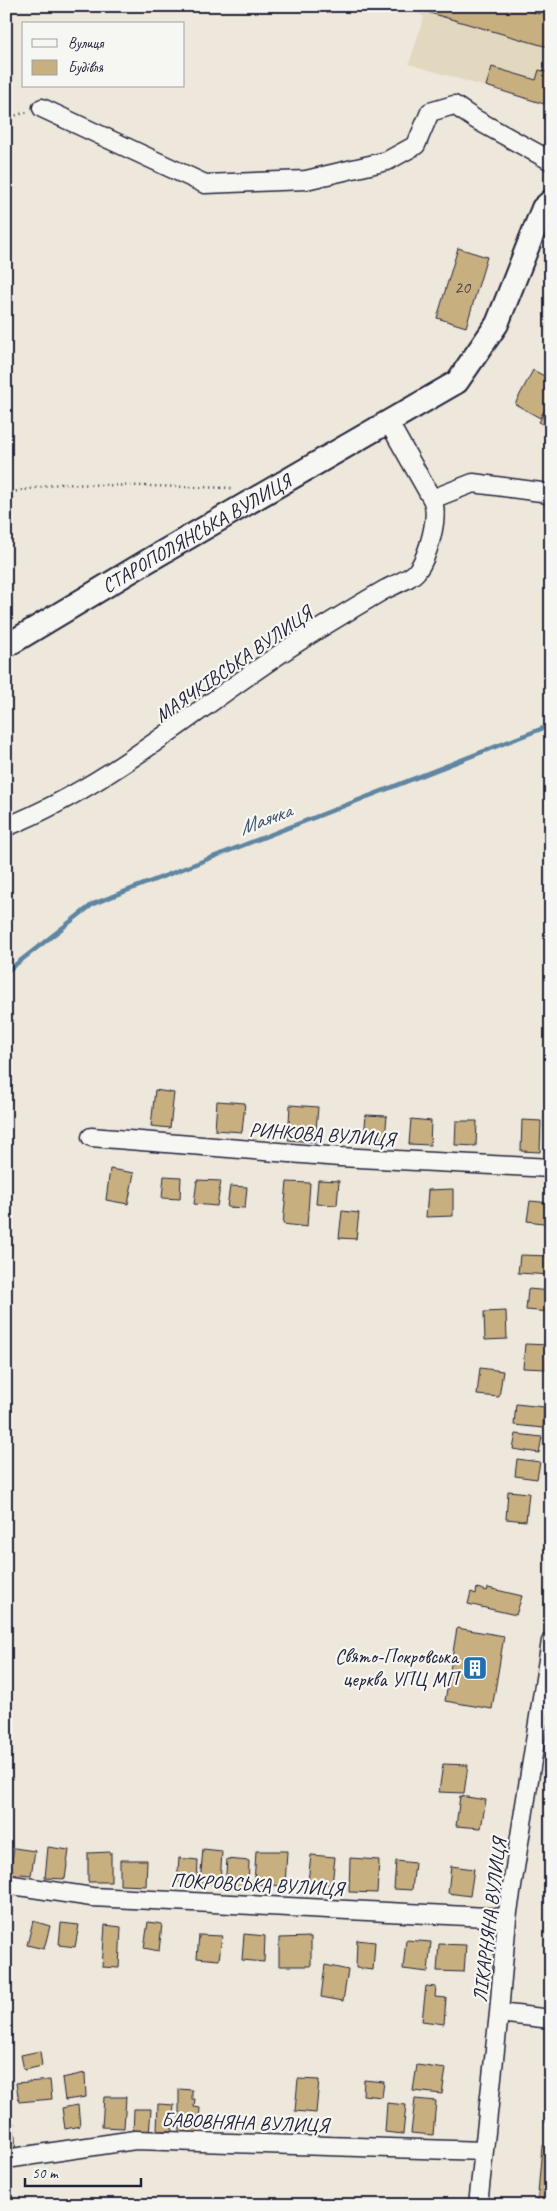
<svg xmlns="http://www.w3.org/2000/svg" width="557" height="2211" font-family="Caveat,sans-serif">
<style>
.built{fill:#e2d7bf}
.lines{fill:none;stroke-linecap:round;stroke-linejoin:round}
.stream{stroke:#5e85a2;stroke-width:4.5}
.building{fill:#c8af7f;stroke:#22223b}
.minor-casing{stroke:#22223b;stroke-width:21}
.tertiary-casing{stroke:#22223b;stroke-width:26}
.path{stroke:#22223b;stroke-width:2.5;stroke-dasharray:1 4;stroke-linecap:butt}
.minor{stroke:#f6f6f2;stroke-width:18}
.tertiary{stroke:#f6f6f2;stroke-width:22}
.labels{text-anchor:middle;stroke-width:4.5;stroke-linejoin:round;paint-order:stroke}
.number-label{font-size:18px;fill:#4c454c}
.street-label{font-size:20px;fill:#22223b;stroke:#f6f6f2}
.poi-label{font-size:20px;fill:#22223b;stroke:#f6f6f2;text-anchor:end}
.water-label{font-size:21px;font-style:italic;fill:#40546e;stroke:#f6f6f2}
</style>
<rect width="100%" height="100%" fill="#ede8db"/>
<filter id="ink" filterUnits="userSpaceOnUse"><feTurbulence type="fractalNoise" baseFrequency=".02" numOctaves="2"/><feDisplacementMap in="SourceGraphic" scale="10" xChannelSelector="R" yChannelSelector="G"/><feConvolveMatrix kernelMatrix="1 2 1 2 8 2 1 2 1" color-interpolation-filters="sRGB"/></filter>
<g filter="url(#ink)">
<path class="built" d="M 420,6 L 551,6 L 551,91 L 547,105 L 409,64 L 424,17 L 418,13 Z"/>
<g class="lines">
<path class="stream" d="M 6,972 L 93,904 L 551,725"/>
</g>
<path class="building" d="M 424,6 L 513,6 L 539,14 L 541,6 L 551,6 L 551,48 L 423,11 Z
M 492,67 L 536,80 L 539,70 L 551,73 L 551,82 L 544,104 L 486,86 Z
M 458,248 L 487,257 L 466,327 L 437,318 Z
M 533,370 L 550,379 L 545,389 L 551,392 L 551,398 L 540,418 L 515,404 Z
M 551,402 L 551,426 L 549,428 L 539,422 Z
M 155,1090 L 174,1093 L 170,1128 L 151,1126 Z
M 217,1101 L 245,1103 L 242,1132 L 215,1130 Z
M 290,1105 L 318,1107 L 315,1142 L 288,1140 Z
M 366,1115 L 387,1116 L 385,1138 L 364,1137 Z
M 411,1119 L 431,1121 L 430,1145 L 409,1144 Z
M 522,1120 L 541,1121 L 540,1152 L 521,1151 Z
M 456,1121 L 477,1121 L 476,1146 L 455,1145 Z
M 549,1126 L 551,1126 L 551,1153 L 548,1152 Z
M 110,1169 L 134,1173 L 128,1204 L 106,1200 Z
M 164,1176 L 181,1177 L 180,1199 L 162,1198 Z
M 197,1180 L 221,1181 L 217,1206 L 194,1204 Z
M 318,1180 L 339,1181 L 337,1205 L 316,1204 Z
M 287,1182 L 310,1183 L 307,1227 L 283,1224 Z
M 230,1186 L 247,1187 L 245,1208 L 227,1207 Z
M 453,1189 L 453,1216 L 426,1217 L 428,1190 Z
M 530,1201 L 551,1203 L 551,1224 L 527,1221 Z
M 342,1211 L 359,1213 L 356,1239 L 339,1238 Z
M 520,1255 L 551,1256 L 551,1275 L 518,1273 Z
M 528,1289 L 551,1291 L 551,1312 L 526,1310 Z
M 506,1311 L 507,1339 L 485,1340 L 484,1312 Z
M 525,1344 L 548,1345 L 547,1369 L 523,1368 Z
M 480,1368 L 503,1371 L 499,1397 L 477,1395 Z
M 516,1404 L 544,1407 L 543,1428 L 514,1425 Z
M 516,1434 L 542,1437 L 539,1453 L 513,1449 Z
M 517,1459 L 540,1462 L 537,1479 L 515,1476 Z
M 508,1491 L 529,1493 L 526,1521 L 506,1519 Z
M 477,1588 L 487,1591 L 488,1588 L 522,1596 L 516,1615 L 468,1604 L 471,1592 L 476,1594 Z
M 457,1628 L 504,1636 L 492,1709 L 445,1701 Z
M 443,1764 L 468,1765 L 464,1793 L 439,1792 Z
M 460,1796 L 486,1800 L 481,1828 L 456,1826 Z
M 48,1847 L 69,1850 L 65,1879 L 45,1878 Z
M 14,1848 L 35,1851 L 31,1875 L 10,1873 Z
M 203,1849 L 222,1851 L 220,1884 L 200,1883 Z
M 256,1851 L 287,1851 L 285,1886 L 254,1884 Z
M 111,1852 L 111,1882 L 88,1882 L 88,1853 Z
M 311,1855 L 335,1857 L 332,1885 L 308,1882 Z
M 179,1858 L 198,1860 L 197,1884 L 177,1882 Z
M 350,1858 L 379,1860 L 377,1893 L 349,1892 Z
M 227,1859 L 249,1861 L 248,1888 L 225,1887 Z
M 120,1860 L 147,1860 L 146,1886 L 120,1885 Z
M 396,1861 L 415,1863 L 412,1890 L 394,1889 Z
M 451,1866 L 474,1869 L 470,1896 L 448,1893 Z
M 6,1913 L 9,1913 L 6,1930 Z
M 33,1921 L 50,1926 L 44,1949 L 27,1945 Z
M 148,1922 L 162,1924 L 159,1951 L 144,1948 Z
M 61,1923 L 79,1925 L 75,1947 L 59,1945 Z
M 105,1925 L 121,1927 L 119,1968 L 102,1967 Z
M 244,1934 L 265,1936 L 264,1962 L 242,1960 Z
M 199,1935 L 222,1936 L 219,1960 L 197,1958 Z
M 311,1937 L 311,1966 L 279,1966 L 279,1938 Z
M 357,1940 L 375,1942 L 373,1970 L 356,1968 Z
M 406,1940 L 431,1942 L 428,1972 L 403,1969 Z
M 439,1944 L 466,1945 L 464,1972 L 437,1971 Z
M 325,1965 L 348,1970 L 343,2001 L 321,1997 Z
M 426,1986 L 436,1987 L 435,1997 L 446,1998 L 444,2024 L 422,2021 Z
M 550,2050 L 551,2050 L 551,2123 L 545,2122 Z
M 40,2051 L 42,2066 L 24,2070 L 21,2055 Z
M 417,2065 L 446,2069 L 442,2094 L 413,2091 Z
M 85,2073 L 86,2097 L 65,2100 L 62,2078 Z
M 298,2079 L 319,2080 L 316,2113 L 295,2111 Z
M 50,2080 L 52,2099 L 19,2102 L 16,2083 Z
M 364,2080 L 384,2082 L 382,2097 L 363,2095 Z
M 179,2089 L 192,2090 L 192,2099 L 195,2099 L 194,2107 L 200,2108 L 198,2135 L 179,2133 Z
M 104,2097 L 126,2097 L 124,2128 L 102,2127 Z
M 415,2099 L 436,2101 L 433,2135 L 411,2133 Z
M 387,2103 L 406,2105 L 403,2134 L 385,2132 Z
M 158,2104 L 174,2105 L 172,2131 L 157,2131 Z
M 78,2105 L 80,2126 L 65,2129 L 62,2108 Z
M 134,2109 L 151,2109 L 149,2135 L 133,2135 Z
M 14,2123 L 16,2153 L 6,2155 L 6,2124 Z
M 542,2146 L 551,2147 L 551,2205 L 537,2205 Z"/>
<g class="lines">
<defs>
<path id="minor" d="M 42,108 L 205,184 L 306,180 L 387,161 L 416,145 L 430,112 L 454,105 L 475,119 L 551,161
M 389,423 L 432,499 L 473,483 L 541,492 L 551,496
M 6,827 C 118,782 205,700 306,637 C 332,621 358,605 384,590 C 393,585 411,579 417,571 C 428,557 440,515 432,499
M 91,1137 L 340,1157 L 551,1168
M 6,1884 L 92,1897 L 507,1918
M 499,2013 L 551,2019
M 6,2159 L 135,2140 L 484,2151
M 478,2205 L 499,2013 L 507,1918 L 551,1641"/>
<g id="tertiary">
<path id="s1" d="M 6,646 L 151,559 L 457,382 L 497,324 L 543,208 L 551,201"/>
</g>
</defs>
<use href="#minor" class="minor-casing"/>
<use href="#tertiary" class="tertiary-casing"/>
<path class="path" d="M 6,118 L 28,112
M 6,493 L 59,484 L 234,488"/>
<use href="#minor" class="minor"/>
<use href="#tertiary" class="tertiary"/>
</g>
</g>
<defs>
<symbol id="building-square" viewBox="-11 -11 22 22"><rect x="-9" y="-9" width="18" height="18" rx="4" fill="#1f6fb2" stroke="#f6f6f2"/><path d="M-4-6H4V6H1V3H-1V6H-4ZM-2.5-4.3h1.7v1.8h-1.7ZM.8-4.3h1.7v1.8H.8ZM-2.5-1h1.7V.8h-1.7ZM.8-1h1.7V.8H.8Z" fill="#fff"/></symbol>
</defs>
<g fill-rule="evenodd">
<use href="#building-square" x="461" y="1654" width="28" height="28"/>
</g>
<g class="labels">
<g class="number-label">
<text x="462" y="293">20</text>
</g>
<g class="street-label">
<text dy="7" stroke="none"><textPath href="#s1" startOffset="221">СТАРОПОЛЯНСЬКА ВУЛИЦЯ</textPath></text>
<text transform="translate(233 664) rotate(-35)" y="7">МАЯЧКІВСЬКА ВУЛИЦЯ</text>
<text transform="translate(322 1134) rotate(4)" y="7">РИНКОВА ВУЛИЦЯ</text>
<text transform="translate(257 1884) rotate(3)" y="7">ПОКРОВСЬКА ВУЛИЦЯ</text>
<text transform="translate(489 1920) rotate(-83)" y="7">ЛІКАРНЯНА ВУЛИЦЯ</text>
<text transform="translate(245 2122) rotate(2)" y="7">БАВОВНЯНА ВУЛИЦЯ</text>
</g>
<g class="poi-label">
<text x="458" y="1663">Свято-Покровська<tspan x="458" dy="23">церква УПЦ МП</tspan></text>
</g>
<g class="water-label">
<text transform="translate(265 819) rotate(-21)" y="7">Маячка</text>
</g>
</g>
<rect width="557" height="2211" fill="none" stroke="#f6f6f2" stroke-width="25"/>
<rect x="12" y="12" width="532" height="2186" fill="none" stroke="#22223b" stroke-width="2" filter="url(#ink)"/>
<rect x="22" y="22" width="162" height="65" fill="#f6f6f2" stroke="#a1a1a9"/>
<rect x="32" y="39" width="25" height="8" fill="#f6f6f2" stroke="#a1a1a9"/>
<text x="68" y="48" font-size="15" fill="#22223b">Вулиця</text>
<rect x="32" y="60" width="25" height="15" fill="#c8af7f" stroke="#a1a1a9"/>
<text x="68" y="72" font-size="15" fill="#22223b">Будівля</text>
<path d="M25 2178v8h116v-8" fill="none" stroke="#22223b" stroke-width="2.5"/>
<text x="32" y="2178" font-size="15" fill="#22223b" stroke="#f6f6f2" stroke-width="4" paint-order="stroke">50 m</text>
</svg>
